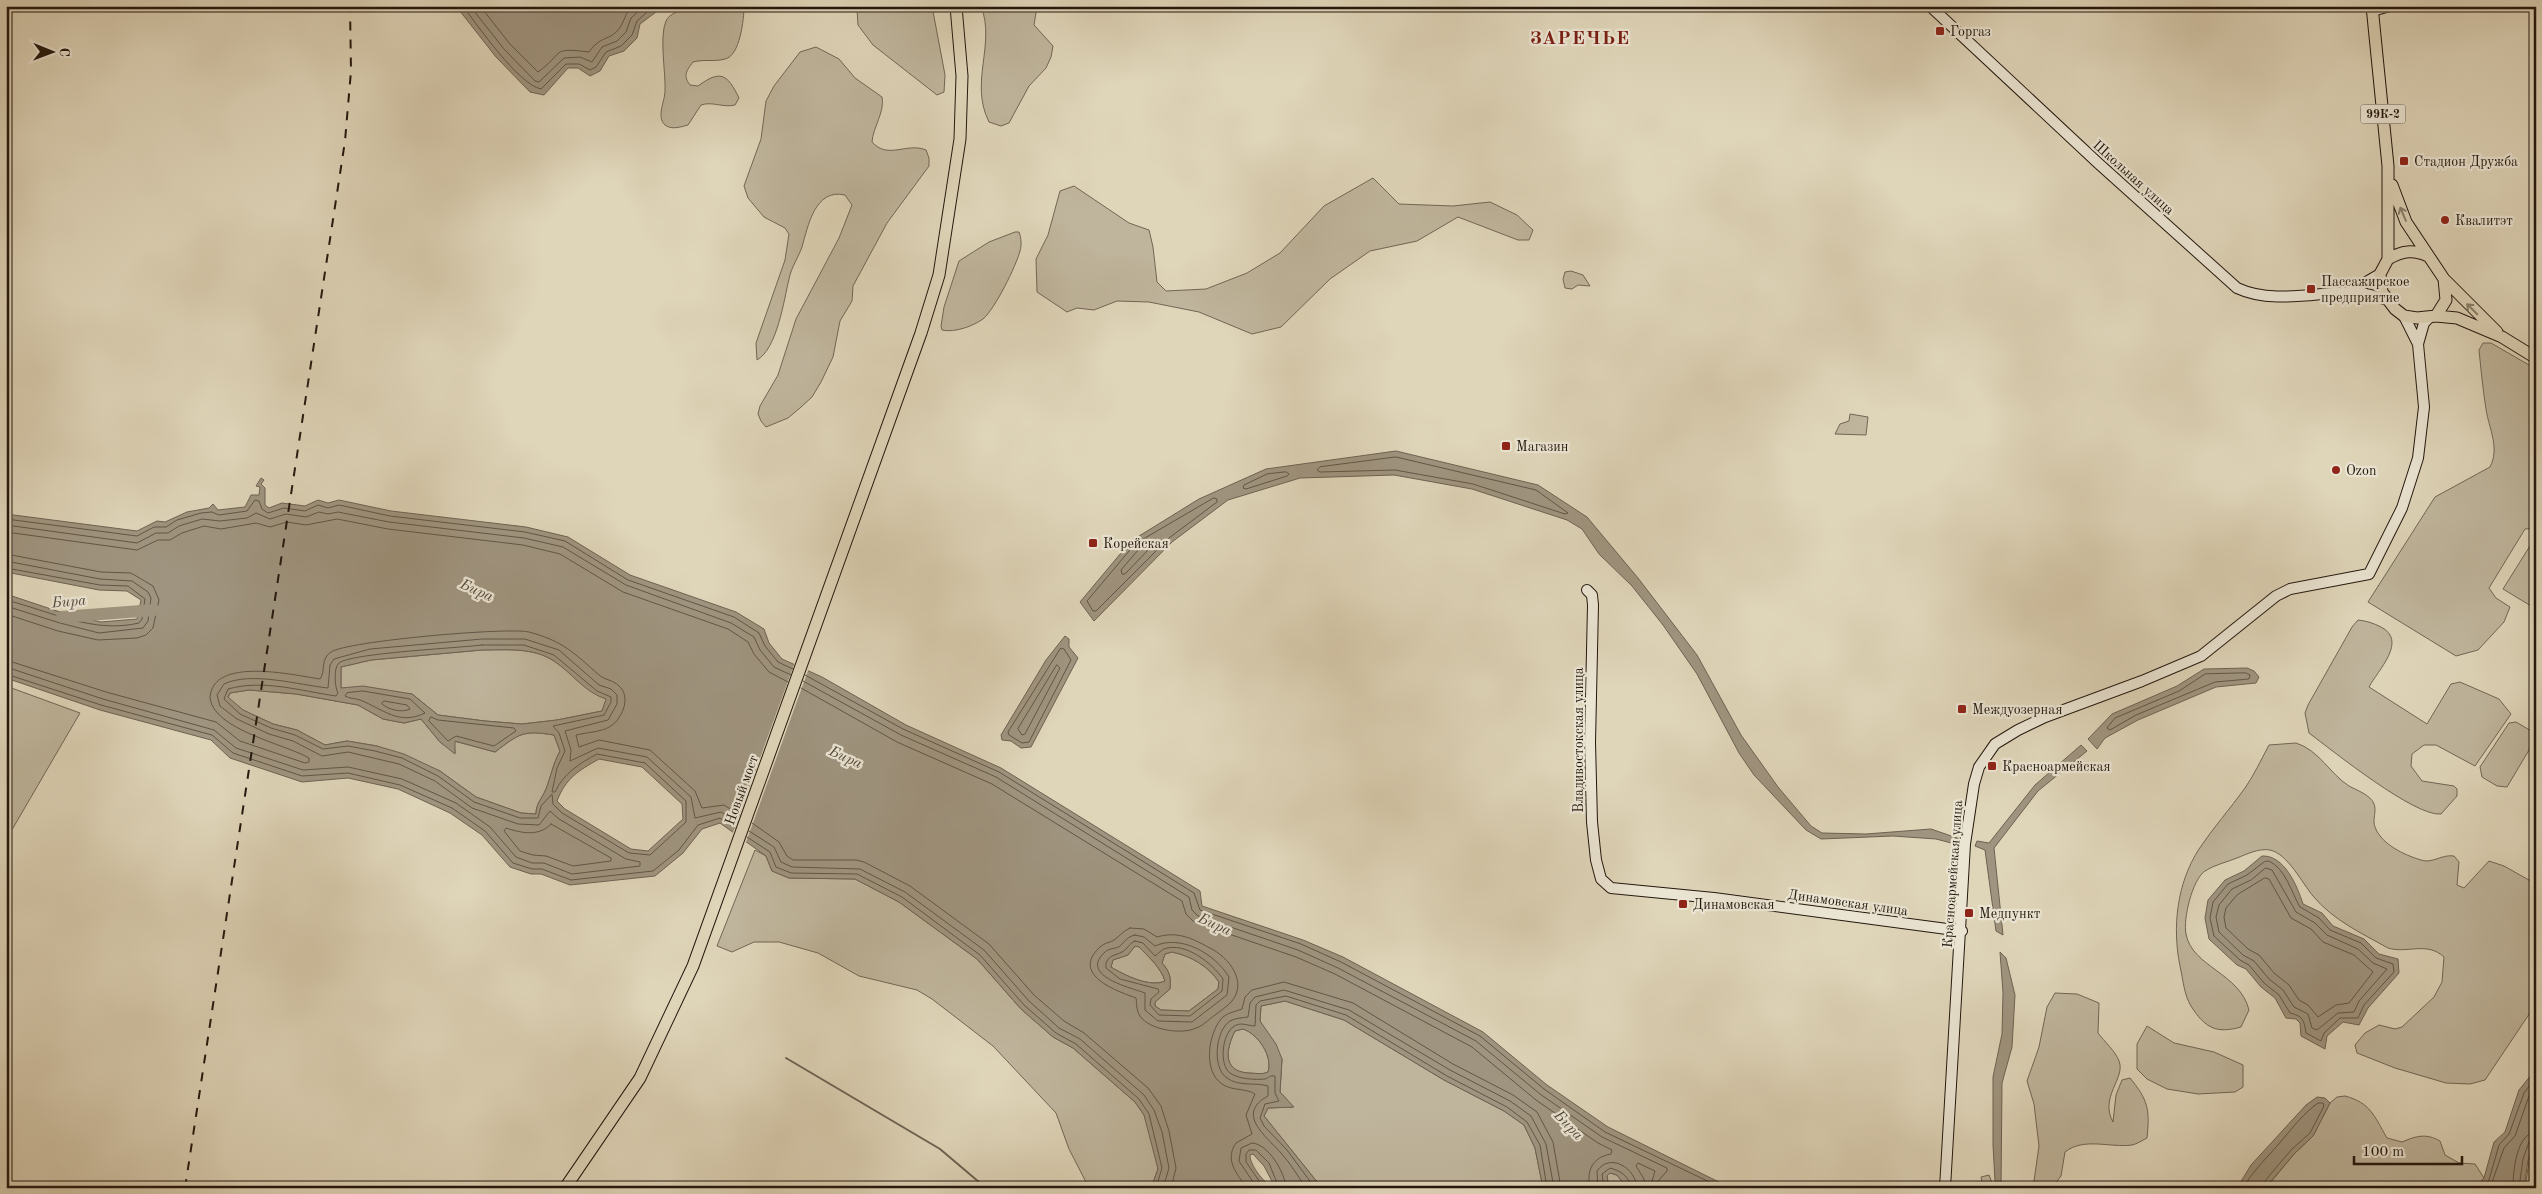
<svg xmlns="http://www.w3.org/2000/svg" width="2542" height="1194" font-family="'Old Standard TT',serif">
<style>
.green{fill:#bfb59c;stroke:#716655}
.water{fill:#9f947f;stroke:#6d6252;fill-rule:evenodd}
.pier{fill:#dfd5b9}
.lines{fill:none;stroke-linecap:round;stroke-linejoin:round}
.shore{stroke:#615646;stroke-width:1}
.stream{stroke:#6d6252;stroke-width:2}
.river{stroke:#9f947f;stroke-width:12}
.secondary-casing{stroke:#23170e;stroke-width:12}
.primary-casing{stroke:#23170e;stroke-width:13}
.secondary{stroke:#eae4d2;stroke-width:10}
.primary{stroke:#dfd5b9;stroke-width:11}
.rail{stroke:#23170e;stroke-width:2;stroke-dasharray:9 9;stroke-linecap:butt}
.oneway{stroke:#8a806c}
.poi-dot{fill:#8f2418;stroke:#eae4d2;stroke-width:2}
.labels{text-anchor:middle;stroke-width:4.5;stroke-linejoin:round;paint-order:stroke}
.shield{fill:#eae4d2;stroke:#5f5449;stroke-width:1}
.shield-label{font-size:12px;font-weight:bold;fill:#23170e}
.poi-label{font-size:14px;fill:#23170e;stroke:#eae4d2;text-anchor:start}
.street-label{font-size:14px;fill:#23170e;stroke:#eae4d2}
.water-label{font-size:15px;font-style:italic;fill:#55493b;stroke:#eae4d2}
.district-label{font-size:19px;font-weight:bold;letter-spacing:1px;fill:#7a1f14;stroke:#eae4d2}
</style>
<rect width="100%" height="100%" fill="#dfd5b9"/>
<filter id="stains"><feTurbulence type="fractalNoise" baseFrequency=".004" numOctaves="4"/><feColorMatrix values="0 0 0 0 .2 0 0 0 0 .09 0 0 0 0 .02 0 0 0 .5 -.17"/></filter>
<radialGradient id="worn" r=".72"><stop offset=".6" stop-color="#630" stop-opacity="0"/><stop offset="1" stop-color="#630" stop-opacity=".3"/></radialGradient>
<path class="green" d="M 688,6 L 744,6 C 744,19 740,56 725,59 C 714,62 704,59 693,62 C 686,71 683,76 690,85 L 698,86 C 720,70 727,73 739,98 L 735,105 C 723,108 712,101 701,105 L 688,125 C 681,127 671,130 665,125 C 656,117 665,101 665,91 C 666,74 659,37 666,21 C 669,13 682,11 688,6 Z
M 859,6 L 932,6 L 945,75 L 944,92 L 937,95 L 873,45 L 858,25 L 857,9 Z
M 981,6 L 1037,6 L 1034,25 L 1053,46 L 1051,57 L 1046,68 L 1029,86 L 1009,123 L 1001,126 L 989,122 C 969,82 996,45 981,6 Z
M 816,47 L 839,59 L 855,78 L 882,97 C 885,112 873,127 872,142 C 888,160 907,142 926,150 L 929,158 L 929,166 L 887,223 L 853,286 L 852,301 L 840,321 L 833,357 L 821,382 L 812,397 L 800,408 L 788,418 L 766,427 L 761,421 L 758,414 L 760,406 L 778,375 L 796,319 L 839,238 L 852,205 L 845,195 C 815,188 808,226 802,247 C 798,258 791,268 789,279 C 784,300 777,349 757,360 L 756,343 L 785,260 L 789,234 L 785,228 L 764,217 L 748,198 L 744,186 L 761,139 L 766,101 L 774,86 L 800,52 Z
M 1373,178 L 1399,204 L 1453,206 L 1490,202 L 1517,215 L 1533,230 L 1529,240 L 1518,240 L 1458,217 L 1417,241 L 1370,251 L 1330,279 L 1281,327 L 1252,334 L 1199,312 L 1149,302 L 1117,301 L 1094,310 L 1077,308 L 1067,312 L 1037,292 L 1036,259 L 1048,235 L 1060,191 L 1074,186 L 1129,223 L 1149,230 L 1153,247 L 1157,282 L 1166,291 L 1206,289 L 1247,273 L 1280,253 L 1324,206 Z
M 1015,232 L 1019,232 C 1021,237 1022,245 1020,251 C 1016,266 995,309 983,319 C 973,326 955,333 942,330 L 941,326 L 944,307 L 959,261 L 989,242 Z
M 1571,271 L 1583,275 L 1590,286 L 1578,285 L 1572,289 L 1565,288 L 1563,279 L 1565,272 Z
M 2483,343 L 2491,343 L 2536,369 L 2536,528 L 2525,529 L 2489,588 L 2496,598 L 2510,607 L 2504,622 L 2478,650 L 2456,656 L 2368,602 L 2435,497 L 2490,467 C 2500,448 2489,429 2486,409 C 2483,390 2481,370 2479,350 Z
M 1850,414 L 1868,417 L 1866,435 L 1835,434 L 1840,424 L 1849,421 Z
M 2533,541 L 2536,542 L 2536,609 L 2503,589 Z
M 2358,620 C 2367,621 2373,623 2381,627 C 2408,641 2378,670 2369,687 L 2427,724 L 2451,684 L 2460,682 L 2499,699 L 2511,714 L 2475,766 L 2436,745 L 2424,745 L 2412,754 L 2411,766 L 2422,781 L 2454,786 L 2457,789 L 2457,796 L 2441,814 C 2415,817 2333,751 2309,733 L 2305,713 L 2308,705 L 2352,627 Z
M 482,650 C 506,650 533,647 554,661 C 573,673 585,692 607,699 L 602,711 L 557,720 L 522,724 L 485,721 L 438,715 L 412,694 L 341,688 L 341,667 L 371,660 Z
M 6,686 L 80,713 L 6,840 Z
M 249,690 L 296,694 L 358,705 L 383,719 L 404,723 L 421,719 L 440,742 L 455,753 L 454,741 L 495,752 C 520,733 523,730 554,735 L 560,751 C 553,764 551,776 546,789 C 542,799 536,803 536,814 L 521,813 L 476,797 L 440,771 L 377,746 L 347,741 L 325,745 L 297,730 L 273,724 L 243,710 L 228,698 L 230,693 Z
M 2516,722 L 2533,732 L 2535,740 L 2507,787 L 2497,786 L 2482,777 L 2480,767 L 2509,723 Z
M 2296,743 C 2319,750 2330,774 2349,786 C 2356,790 2371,795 2374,804 C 2377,811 2372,820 2375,827 C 2381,844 2404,855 2421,860 C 2432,864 2442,854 2454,856 L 2459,862 L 2457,885 L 2464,888 L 2489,861 L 2504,866 L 2536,884 L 2536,1004 L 2485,1080 L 2470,1084 L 2446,1083 L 2395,1068 L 2357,1053 L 2355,1045 L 2365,1033 L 2379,1025 L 2395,1029 L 2402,1027 L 2434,997 L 2442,982 L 2444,957 C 2427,941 2407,954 2388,948 C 2361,933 2333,920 2313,896 C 2302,883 2288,854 2270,850 C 2259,848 2247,854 2237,858 C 2227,862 2214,865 2205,871 C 2192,880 2183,919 2186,934 C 2192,967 2240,973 2249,1010 L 2241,1027 C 2216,1034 2205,1028 2191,1006 C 2184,995 2183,979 2180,966 C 2172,927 2177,883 2199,849 C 2213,828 2230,809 2245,788 C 2254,775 2261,760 2269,745 Z
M 755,850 L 766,856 L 772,871 L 789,878 L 855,879 L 899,902 L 977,959 L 1021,1009 L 1053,1037 L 1073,1048 L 1135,1102 L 1144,1115 L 1151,1134 L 1158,1169 L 1151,1188 L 1089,1188 L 1069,1149 L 1056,1113 L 993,1046 L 932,999 L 917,990 L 859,976 L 818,953 L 779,942 L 754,942 L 732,952 L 717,946 Z
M 1135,946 L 1139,947 C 1149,957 1161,968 1165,981 C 1150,988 1124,975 1111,967 L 1113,960 L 1128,955 Z
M 1172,952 C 1191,956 1208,966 1219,982 L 1218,989 L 1189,1011 L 1161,1010 L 1155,1006 L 1155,1002 L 1170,989 C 1171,977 1170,972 1162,963 L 1165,954 Z
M 2055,993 L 2077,994 L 2099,1003 L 2098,1033 C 2104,1041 2116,1052 2119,1061 C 2126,1078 2099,1097 2113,1122 L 2116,1095 L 2122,1080 L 2130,1078 C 2148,1100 2150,1109 2147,1138 C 2143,1140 2137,1144 2132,1145 C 2110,1148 2084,1137 2065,1152 L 2061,1176 L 2052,1188 L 2033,1188 L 2039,1146 L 2034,1104 L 2027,1081 L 2039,1047 L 2047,1007 Z
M 1285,1001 L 1344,1020 L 1444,1080 L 1504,1111 L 1524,1125 L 1535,1148 L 1543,1188 L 1394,1188 L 1392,1186 L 1390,1188 L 1322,1188 L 1264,1116 L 1268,1108 L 1293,1107 L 1280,1092 L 1282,1059 L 1260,1021 L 1261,1006 Z
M 2147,1026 L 2174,1043 L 2214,1052 L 2243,1065 L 2243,1087 L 2235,1092 L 2198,1094 L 2167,1089 L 2147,1079 L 2137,1069 L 2137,1044 Z
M 1243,1029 C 1258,1034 1273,1056 1268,1072 C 1262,1075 1255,1073 1248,1073 C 1222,1071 1226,1049 1235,1031 Z
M 2345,1096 C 2371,1103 2374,1116 2387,1138 L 2402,1142 C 2416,1136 2426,1133 2440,1141 L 2445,1155 L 2459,1163 L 2475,1164 L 2484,1178 L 2476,1188 L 2266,1188 L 2295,1153 L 2313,1136 L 2330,1103 L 2337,1097 Z
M 2536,1145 L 2536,1188 L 2525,1188 L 2530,1155 Z
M 1610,1173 L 1617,1175 L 1627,1188 L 1609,1188 L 1607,1176 Z
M 1989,1175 L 1994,1188 L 1983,1188 L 1981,1177 Z"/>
<path class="water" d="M 456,6 L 664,6 L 640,24 L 637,38 L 624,51 L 609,56 L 600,71 L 590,76 L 578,68 L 568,68 L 544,95 L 530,92 L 496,57 Z
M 1396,451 L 1538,485 L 1587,517 L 1638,578 L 1697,655 L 1741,735 L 1778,787 L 1811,826 L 1822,833 L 1866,834 L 1931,829 L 1960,839 L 1959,845 L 1936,839 L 1893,836 L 1821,839 L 1806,830 L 1754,775 L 1739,753 L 1697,674 L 1663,625 L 1632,586 L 1599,554 L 1582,529 L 1567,520 L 1472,489 L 1394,475 L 1300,478 L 1228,500 L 1172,542 L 1094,621 L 1080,602 L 1131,541 L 1199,499 L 1266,469 Z
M 261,478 L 264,480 L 261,484 L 265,488 L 265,505 L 269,508 L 282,503 L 305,506 L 318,500 L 328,503 L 339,500 L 391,511 L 526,527 L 568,537 L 630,575 L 736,612 L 764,629 L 769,643 L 782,659 L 822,677 L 906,725 L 1001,768 L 1200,891 L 1202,906 L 1303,940 L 1343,957 L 1483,1032 L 1547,1085 L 1608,1127 L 1731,1188 L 1683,1188 L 1672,1182 L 1667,1188 L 1627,1188 L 1617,1175 L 1610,1173 L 1607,1176 L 1609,1188 L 1543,1188 L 1535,1148 L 1524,1125 L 1504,1111 L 1444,1080 L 1344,1020 L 1285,1001 L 1261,1006 L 1260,1021 L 1276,1044 L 1282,1059 L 1280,1092 L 1294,1107 L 1268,1108 L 1264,1116 L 1322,1188 L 1151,1188 L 1158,1169 L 1144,1115 L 1135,1102 L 1073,1048 L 1053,1037 L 1021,1009 L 977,959 L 899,902 L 855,879 L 789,878 L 772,871 L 766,856 L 720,823 L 702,829 L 683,853 L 655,876 L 570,885 L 541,874 L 531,874 L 510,867 L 482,835 L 450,813 L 398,789 L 348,778 L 302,782 L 230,758 L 211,740 L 100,710 L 6,678 L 6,594 L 63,613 L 101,622 L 137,619 L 141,600 L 127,591 L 99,590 L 6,572 L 6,514 L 137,531 L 157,521 L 165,522 L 187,512 L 209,508 L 213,504 L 218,510 L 245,507 L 251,495 L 259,495 L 260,487 L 256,486 ZM 482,650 C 506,650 533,647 554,661 C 572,673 584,692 606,699 L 602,711 L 557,720 L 522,724 L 485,721 L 438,715 L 412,694 L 363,686 L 341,688 L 341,667 L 371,660 ZM 249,690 L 296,694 L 358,705 L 383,719 L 404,723 L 421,719 L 440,742 L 455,754 L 455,741 L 495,752 C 520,733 523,730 554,735 L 560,751 C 553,764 551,776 546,789 C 542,799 536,803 536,814 L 521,813 L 476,797 L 440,771 L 404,754 L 377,746 L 347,741 L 325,745 L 297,730 L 273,724 L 243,710 L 228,697 L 230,693 ZM 599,759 L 642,767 L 682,804 L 683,819 L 648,851 L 631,849 L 565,809 L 557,801 C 566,778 578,771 599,759 ZM 1135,946 L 1139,947 C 1149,957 1161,968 1165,981 C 1150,988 1124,975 1111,967 L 1113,960 L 1128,955 ZM 1172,952 C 1191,956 1208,966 1219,982 L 1218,989 L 1189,1011 L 1161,1010 L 1155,1006 L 1155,1002 L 1170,989 C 1171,977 1170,972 1162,963 L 1165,954 ZM 1243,1029 C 1258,1034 1273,1056 1268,1072 C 1262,1075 1255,1073 1248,1073 C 1222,1071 1226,1049 1235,1031 ZM 1253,1154 L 1264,1166 L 1275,1187 C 1266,1187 1249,1164 1250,1155 Z
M 1065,636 L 1069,639 L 1069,647 L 1078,658 L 1031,747 L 1021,748 L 1011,741 L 1002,740 L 1001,735 L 1046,660 Z
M 2247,668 L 2254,671 L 2259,677 L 2256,683 L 2216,687 L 2138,720 L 2105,738 L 2097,749 L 2088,739 L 2112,714 L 2177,686 L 2204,669 Z
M 2081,745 L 2087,751 L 2038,791 L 1994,848 L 2003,935 L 1996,931 L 1985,850 L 1975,846 L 1977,841 L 1989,843 L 2035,785 Z
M 2262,856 C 2284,855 2297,885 2303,904 L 2322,913 L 2333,926 L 2364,939 L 2379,954 L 2398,959 L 2399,973 L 2368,1008 L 2359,1025 L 2343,1022 L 2327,1036 L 2325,1049 L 2301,1036 L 2300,1023 L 2296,1019 L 2286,1018 L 2275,998 L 2261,987 L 2246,969 L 2237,965 L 2209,939 L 2205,918 L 2208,900 L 2225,880 L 2244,871 Z
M 2000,952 L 2006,958 L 2015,995 L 2012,1047 L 2002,1083 L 2001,1188 L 1995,1181 L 1993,1145 L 1993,1077 L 2002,1034 L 2003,993 Z
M 2536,1069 L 2536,1139 L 2528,1160 L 2524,1188 L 2476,1188 L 2484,1178 L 2494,1142 L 2505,1132 L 2519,1090 Z
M 2317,1097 L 2325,1098 L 2330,1103 L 2313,1136 L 2295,1153 L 2265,1188 L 2237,1188 L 2251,1165 L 2306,1105 Z"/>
<path class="pier" d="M 795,662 L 809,668 L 745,845 L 732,835 Z"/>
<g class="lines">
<path class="shore" d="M 463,6 C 478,26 518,84 541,89 L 566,64 L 579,64 L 590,70 L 596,67 L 606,52 L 621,46 L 632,35 L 637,21 L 654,6
M 470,6 L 504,49 L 535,81 L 539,82 L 564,58 L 580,57 L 592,62 L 602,47 L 617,41 L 626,32 L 631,18 L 644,6
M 480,6 L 510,44 L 538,72 C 565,53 549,47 589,52 C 600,36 610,40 618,30 C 625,22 624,13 633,6
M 1396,457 L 1536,490 L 1568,513 L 1565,514 L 1473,484 L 1395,470 L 1320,472 L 1317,470 L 1320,467 Z
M 1286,472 L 1289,474 L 1287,476 L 1246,489 L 1243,488 L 1244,485 L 1267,474 Z
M 1214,498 L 1217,499 L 1217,502 L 1169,538 L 1096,611 L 1093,611 L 1087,601 L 1135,544 Z
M 6,519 L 137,536 L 154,527 L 166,527 L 177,520 L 201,513 L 212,512 L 219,515 L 247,511 L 255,500 L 259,501 L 262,509 L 268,513 L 284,508 L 305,511 L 318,505 L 328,508 L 339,505 L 390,516 L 525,532 L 565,541 L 628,580 L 734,617 L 759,633 L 765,646 L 778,662 L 793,669
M 6,525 L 137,543 L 156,533 L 168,533 L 179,526 L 202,519 L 220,521 L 247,518 L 256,513 L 270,519 L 286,514 L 306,517 L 319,512 L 328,514 L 338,512 L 389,522 L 524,538 L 563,547 L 626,585 L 731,623 L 754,637 L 760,650 L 774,667 L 791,675
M 6,532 L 137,550 L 158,540 L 170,540 L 182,533 L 204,526 L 221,529 L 256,523 L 270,527 L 287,522 L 306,525 L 337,519 L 388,529 L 523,545 L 560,554 L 623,592 L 728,629 L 748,642 L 754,654 L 769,672 L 788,682
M 1148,544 L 1150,548 L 1125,574 L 1122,574 L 1121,570 L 1139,549 Z
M 6,554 L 101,572 L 131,573 L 153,586 L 159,600 L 153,628 L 146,635 L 137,638 L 98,640 L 58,631 L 6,614
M 6,561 L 100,579 L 132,581 L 148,592 L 151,598 L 148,621 L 143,628 L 99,633 L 60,623 L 6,606
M 6,568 L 100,585 L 128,586 L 145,599 L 142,619 L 139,623 C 93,634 50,611 6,600
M 482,645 L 524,645 L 554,655 L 597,691 L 611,697 L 611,702 L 604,715 L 553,726 L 559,733 L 565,751 L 557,768 L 552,792 L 555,792 C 563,774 580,763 597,754 L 645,763 L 686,801 L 686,822 L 650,855 L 629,853 L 562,813 L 553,804 L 552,794 L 541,806 L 538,818 L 520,818 L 474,802 L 438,776 L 402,758 L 375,751 L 348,746 L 323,749 L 295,735 L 271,728 L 240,714 L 224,699 L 228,689 C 263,679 301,691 336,696 L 338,693 C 335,688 333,668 339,663 C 351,653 459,648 482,645 Z
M 1064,649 L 1071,660 L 1029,742 L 1022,743 L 1009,735 L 1008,732 L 1060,649 Z
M 6,660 L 106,692 L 216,722 L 240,741 L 305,763 L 309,762 L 309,758 C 285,744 214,730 210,698 C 212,656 293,675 320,679 C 326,671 320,659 331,652 C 347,641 508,627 529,632 C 563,641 574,653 599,675 C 605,680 613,680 619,686 C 625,691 626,699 624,707 C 615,733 599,730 576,735 L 579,747 L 599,740 L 650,750 L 695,791 L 702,808 L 724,805 L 740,815
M 1057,665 L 1060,668 L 1025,734 L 1022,735 L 1018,729 Z
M 6,667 L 103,699 L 214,730 L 236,748 L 303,770 L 348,767 L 402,779 L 456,803 L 490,827 L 516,857 L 532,863 L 544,863 L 572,874 L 640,866 L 640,862 L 626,859 L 559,819 L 550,811 L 539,825 L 518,824 L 472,808 L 435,781 L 399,764 L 348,752 L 322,756 L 293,741 L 269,734 L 237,719 L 220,706 L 217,695 L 224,684 C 251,671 299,685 328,688 L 330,665 L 334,659 L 370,649 L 482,639 L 525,639 L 559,650 L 599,685 L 611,689 L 617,695 L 617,704 L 608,720 L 565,731 L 571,750 L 570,761 L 598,748 L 647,757 L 691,797 L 695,818 L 721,812 L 737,822
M 2246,673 L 2250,675 L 2249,679 L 2215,682 L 2136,715 L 2110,730 L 2107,728 L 2115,718 L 2179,691 L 2205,674 Z
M 6,674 L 101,705 L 212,735 L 233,753 L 302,776 L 348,773 L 400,785 L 452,808 L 485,831 L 513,863 L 532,869 L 542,869 L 571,880 L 653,871 L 679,850 L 698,825 L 720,818 L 735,828
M 805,675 L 903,729 L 999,772 L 1194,893 L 1200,910 L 1301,944 L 1341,962 L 1480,1036 L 1544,1089 L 1605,1132 L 1722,1188
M 803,681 L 901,735 L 996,777 L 1189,897 L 1192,910 L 1198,916 L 1298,950 L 1338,968 L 1476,1041 L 1540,1094 L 1602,1137 L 1667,1168 L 1667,1171 L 1659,1180 L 1657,1188
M 801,688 L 897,742 L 992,784 L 1182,901 L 1186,914 L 1194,922 L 1296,957 L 1335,974 L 1472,1047 L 1536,1100 L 1598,1143 L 1612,1150 L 1611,1154 C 1593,1157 1586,1170 1590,1188
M 363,691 L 410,699 L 425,713 C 399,726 383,709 360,700 C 355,698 350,699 345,696 L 347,693 Z
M 384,701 L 407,705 L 410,709 C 402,713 389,710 382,704 Z
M 431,717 L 438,720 L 514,728 L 516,731 L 494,746 L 456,736 L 448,741 L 429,721 Z
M 752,823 L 779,842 L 787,856 L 793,860 L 856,860 L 864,862 L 910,886 L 989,944 L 1034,995 L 1064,1021 L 1084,1033 L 1148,1088 L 1161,1106 L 1169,1131 L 1176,1168 L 1171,1188
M 551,824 L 611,858 L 611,861 L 573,866 L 546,856 L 533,855 L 520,851 L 504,831 L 506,828 C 521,833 539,837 551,824 Z
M 749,831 L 774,847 L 781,862 L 792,867 L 860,869 L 905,892 L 984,950 L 1029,1001 L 1059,1028 L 1080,1039 L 1144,1095 L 1154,1110 L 1162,1132 L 1169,1168 L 1163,1188
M 747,837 L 770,852 L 776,867 L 791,873 L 857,874 L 902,897 L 980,955 L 1024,1005 L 1056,1033 L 1076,1044 L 1139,1099 L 1149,1114 L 1162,1168 L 1156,1188
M 2269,861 C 2286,869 2291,892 2300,907 L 2319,918 L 2330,930 L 2361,943 L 2376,958 L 2393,964 L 2394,972 L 2364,1005 L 2358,1018 L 2340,1018 L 2324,1033 L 2321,1041 L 2306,1033 C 2304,1020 2303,1016 2290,1013 L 2279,995 L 2264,983 L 2249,965 L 2240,960 L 2214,936 L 2210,918 L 2213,902 L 2228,884 L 2247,875 L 2264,862 Z
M 2266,868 L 2272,870 L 2296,912 L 2315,923 L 2327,935 L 2358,949 L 2373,963 L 2387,969 L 2359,1001 L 2354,1012 L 2338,1013 L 2317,1030 L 2312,1028 L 2308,1014 L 2294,1007 L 2283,990 L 2269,979 L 2254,961 L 2243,955 L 2219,932 L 2216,917 L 2219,905 L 2232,889 L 2251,880 Z
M 2265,878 L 2269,879 L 2291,918 L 2311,929 L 2323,942 L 2354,955 L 2373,972 L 2349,1003 L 2336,1005 L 2318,1017 L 2308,1005 L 2299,1000 L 2289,985 L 2274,973 L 2259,955 L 2248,949 L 2226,928 L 2224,917 L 2226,908 L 2237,895 Z
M 1130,928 L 1144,929 L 1157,937 C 1178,931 1191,938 1210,948 C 1228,957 1248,981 1232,1001 C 1228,1006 1220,1011 1215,1015 C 1209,1019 1203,1026 1196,1028 C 1182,1035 1149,1030 1140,1016 C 1136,1010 1137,1004 1136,998 C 1117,991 1070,975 1100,947 C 1104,943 1109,943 1114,940 C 1120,936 1123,931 1130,928 Z
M 1135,935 L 1144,937 L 1155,946 C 1181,934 1215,954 1229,977 L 1227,995 L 1192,1022 L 1158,1021 L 1145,1010 L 1145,993 C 1132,988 1078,976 1105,952 C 1109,948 1116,949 1120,946 C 1126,941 1126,937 1135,935 Z
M 1135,941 L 1143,943 L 1155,956 C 1158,954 1160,951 1164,949 C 1185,941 1213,964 1223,979 L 1222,991 L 1190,1016 L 1159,1015 L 1150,1005 L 1151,999 L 1159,992 L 1158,989 L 1120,979 L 1106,968 L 1106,963 C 1110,954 1115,956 1122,952 C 1128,949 1128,944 1135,941 Z
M 1247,1188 C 1237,1174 1224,1160 1236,1143 L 1252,1134 L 1246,1115 L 1255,1094 C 1246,1088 1232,1091 1222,1084 C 1203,1071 1208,1035 1221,1019 C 1226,1013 1234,1012 1242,1009 L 1245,997 L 1252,990 L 1284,982 L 1353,1003 L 1453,1064 L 1513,1095 L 1537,1112 L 1553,1142 L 1561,1188
M 1257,1188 L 1239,1161 L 1241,1148 L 1252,1143 C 1268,1144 1285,1172 1286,1188
M 1264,1188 L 1246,1162 L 1246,1154 L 1249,1150 L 1256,1150 L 1269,1163 L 1279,1188
M 1306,1188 C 1298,1176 1290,1163 1281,1153 C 1266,1136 1235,1114 1268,1096 L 1268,1086 C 1255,1082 1239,1087 1227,1078 C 1212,1068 1215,1031 1230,1021 C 1235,1018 1242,1018 1248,1017 L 1250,1003 L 1255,997 L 1284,990 L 1349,1010 L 1450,1070 L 1510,1101 L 1531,1116 L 1546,1144 L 1554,1188
M 1315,1188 L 1287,1150 L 1264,1126 L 1260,1118 L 1265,1104 L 1279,1101 L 1275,1093 L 1275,1076 C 1270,1075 1269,1078 1265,1079 C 1255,1080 1238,1079 1230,1073 C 1219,1065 1222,1035 1233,1027 C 1240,1021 1248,1026 1255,1026 L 1256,1005 L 1260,1001 L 1286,996 L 1346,1015 L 1447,1076 L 1507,1107 L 1527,1122 L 1540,1145 L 1547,1188
M 1598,1188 L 1597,1171 C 1610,1152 1636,1168 1637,1188
M 1604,1188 L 1602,1174 L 1610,1168 C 1621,1171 1629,1176 1631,1188
M 1645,1188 L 1644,1179 L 1636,1166 L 1638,1163 L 1655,1171 L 1650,1188
M 2243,1188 C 2254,1169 2269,1156 2283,1139 C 2294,1126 2304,1113 2318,1103 L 2323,1103 L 2324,1106 L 2310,1133 L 2291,1150 L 2264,1182 L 2262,1188
M 2483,1188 L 2489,1180 L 2499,1145 L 2509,1134 L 2524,1093 L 2536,1077
M 2490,1188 L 2504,1148 L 2515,1136 L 2529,1096 L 2536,1087
M 2513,1188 C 2513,1172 2516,1133 2536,1132
M 2519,1188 L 2523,1159 L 2529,1142 L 2536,1138"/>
<path class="stream" d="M 786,1058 L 940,1149 L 986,1188"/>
<path class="river" d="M 62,617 L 154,610"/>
<defs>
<path id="secondary" d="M 1930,6 L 2098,163 L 2237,288 C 2271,304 2313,293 2349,292 C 2363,291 2375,297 2388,300
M 2372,11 L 2390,6
M 2351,291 L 2380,274
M 2418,344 L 2424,323 L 2429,318
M 1587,590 L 1592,595 L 1593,605 L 1590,742 L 1592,822 L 1596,860 L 1601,879 L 1611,888 L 1714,898 L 1962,931
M 1945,1188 L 1965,844 L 1974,784 L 1979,767 L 1995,744 L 2018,730 L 2045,717 L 2142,681 L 2201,656 L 2276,596 L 2290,589 L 2369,574 L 2402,508 L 2418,458 L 2424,407 L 2418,344 L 2404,316"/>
<path id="primary" d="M 2372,6 L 2388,166 L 2388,259 L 2380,274 L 2382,292 L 2395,309 L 2404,316 L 2417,318 L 2436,316 L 2457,318 L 2502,337 L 2536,358
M 2392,185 L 2406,222 L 2444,279 L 2446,300 L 2436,316
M 2388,259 C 2402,251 2413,249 2428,256
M 2445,280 L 2497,332
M 565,1188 L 640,1078 L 693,966 L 921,333 L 939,275 L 960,139 L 962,76 L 956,6"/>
</defs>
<use href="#secondary" class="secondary-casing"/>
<use href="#primary" class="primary-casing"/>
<use href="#secondary" class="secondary"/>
<use href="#primary" class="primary"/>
<path class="rail" d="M 185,1188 L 345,141 L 351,71 L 350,6"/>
</g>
<defs><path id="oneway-shaft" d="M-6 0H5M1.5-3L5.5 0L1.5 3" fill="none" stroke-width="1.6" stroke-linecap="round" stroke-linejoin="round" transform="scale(1.25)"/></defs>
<g class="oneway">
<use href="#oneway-shaft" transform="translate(2403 214) rotate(-113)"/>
<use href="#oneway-shaft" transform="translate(2472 309) rotate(-135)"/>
</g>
<g class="poi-dot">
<rect x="1935" y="26" width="10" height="10" rx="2.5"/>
<rect x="2399" y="156" width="10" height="10" rx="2.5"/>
<circle cx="2445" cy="220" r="5"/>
<rect x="2306" y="284" width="10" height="10" rx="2.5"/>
<rect x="1501" y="441" width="10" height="10" rx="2.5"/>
<circle cx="2336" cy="470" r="5"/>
<rect x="1088" y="538" width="10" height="10" rx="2.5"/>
<rect x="1957" y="704" width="10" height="10" rx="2.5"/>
<rect x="1987" y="761" width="10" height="10" rx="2.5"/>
<rect x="1678" y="899" width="10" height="10" rx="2.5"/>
<rect x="1964" y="908" width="10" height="10" rx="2.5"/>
</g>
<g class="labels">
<rect class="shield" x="2360.5" y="104.5" width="45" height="19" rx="4"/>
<g class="shield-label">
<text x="2383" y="118">99К-2</text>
</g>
<g class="poi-label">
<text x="1950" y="36">Горгаз</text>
<text x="2414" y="166">Стадион Дружба</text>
<text x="2455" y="225">Квалитэт</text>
<text x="2321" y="286">Пассажирское<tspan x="2321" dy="16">предприятие</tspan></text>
<text x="1516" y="451">Магазин</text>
<text x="2346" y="475">Ozon</text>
<text x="1103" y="548">Корейская</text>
<text x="1972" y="714">Междуозерная</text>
<text x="2002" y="771">Красноармейская</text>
<text x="1693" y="909">Динамовская</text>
<text x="1979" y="918">Медпункт</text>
</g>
<g class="street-label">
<text transform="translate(2134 177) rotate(42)" y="5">Школьная улица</text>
<text transform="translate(1578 740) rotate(-90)" y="5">Владивостокская улица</text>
<text transform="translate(741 790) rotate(-70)" y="5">Новый мост</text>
<text transform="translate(1952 874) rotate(-86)" y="5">Красноармейская улица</text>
<text transform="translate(1848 902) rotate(8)" y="5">Динамовская улица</text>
</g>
<g class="water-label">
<text transform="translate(477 590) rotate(24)" y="5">Бира</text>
<text transform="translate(69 601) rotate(-5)" y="5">Бира</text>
<text transform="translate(846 757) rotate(24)" y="5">Бира</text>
<text transform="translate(1215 924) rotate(24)" y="5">Бира</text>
<text transform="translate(1569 1125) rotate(46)" y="5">Бира</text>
</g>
<g class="district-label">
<text x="1580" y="44">ЗАРЕЧЬЕ</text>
</g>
</g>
<rect width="2542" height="1194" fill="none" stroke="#dfd5b9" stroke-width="25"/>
<rect x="8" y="8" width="2527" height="1179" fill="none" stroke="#23170e" stroke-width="2.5"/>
<rect x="12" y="12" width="2517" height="1169" fill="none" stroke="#23170e"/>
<g transform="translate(52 52) rotate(91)" stroke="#eae4d2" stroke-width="4" paint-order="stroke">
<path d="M0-4L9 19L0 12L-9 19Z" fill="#23170e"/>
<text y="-8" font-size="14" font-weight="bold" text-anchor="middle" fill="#23170e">С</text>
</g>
<path d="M2354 1156v8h108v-8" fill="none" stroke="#23170e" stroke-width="2.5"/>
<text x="2362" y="1156" font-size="15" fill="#23170e" stroke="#eae4d2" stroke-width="4" paint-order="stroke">100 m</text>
<rect width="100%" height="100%" filter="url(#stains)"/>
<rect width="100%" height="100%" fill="url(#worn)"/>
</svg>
